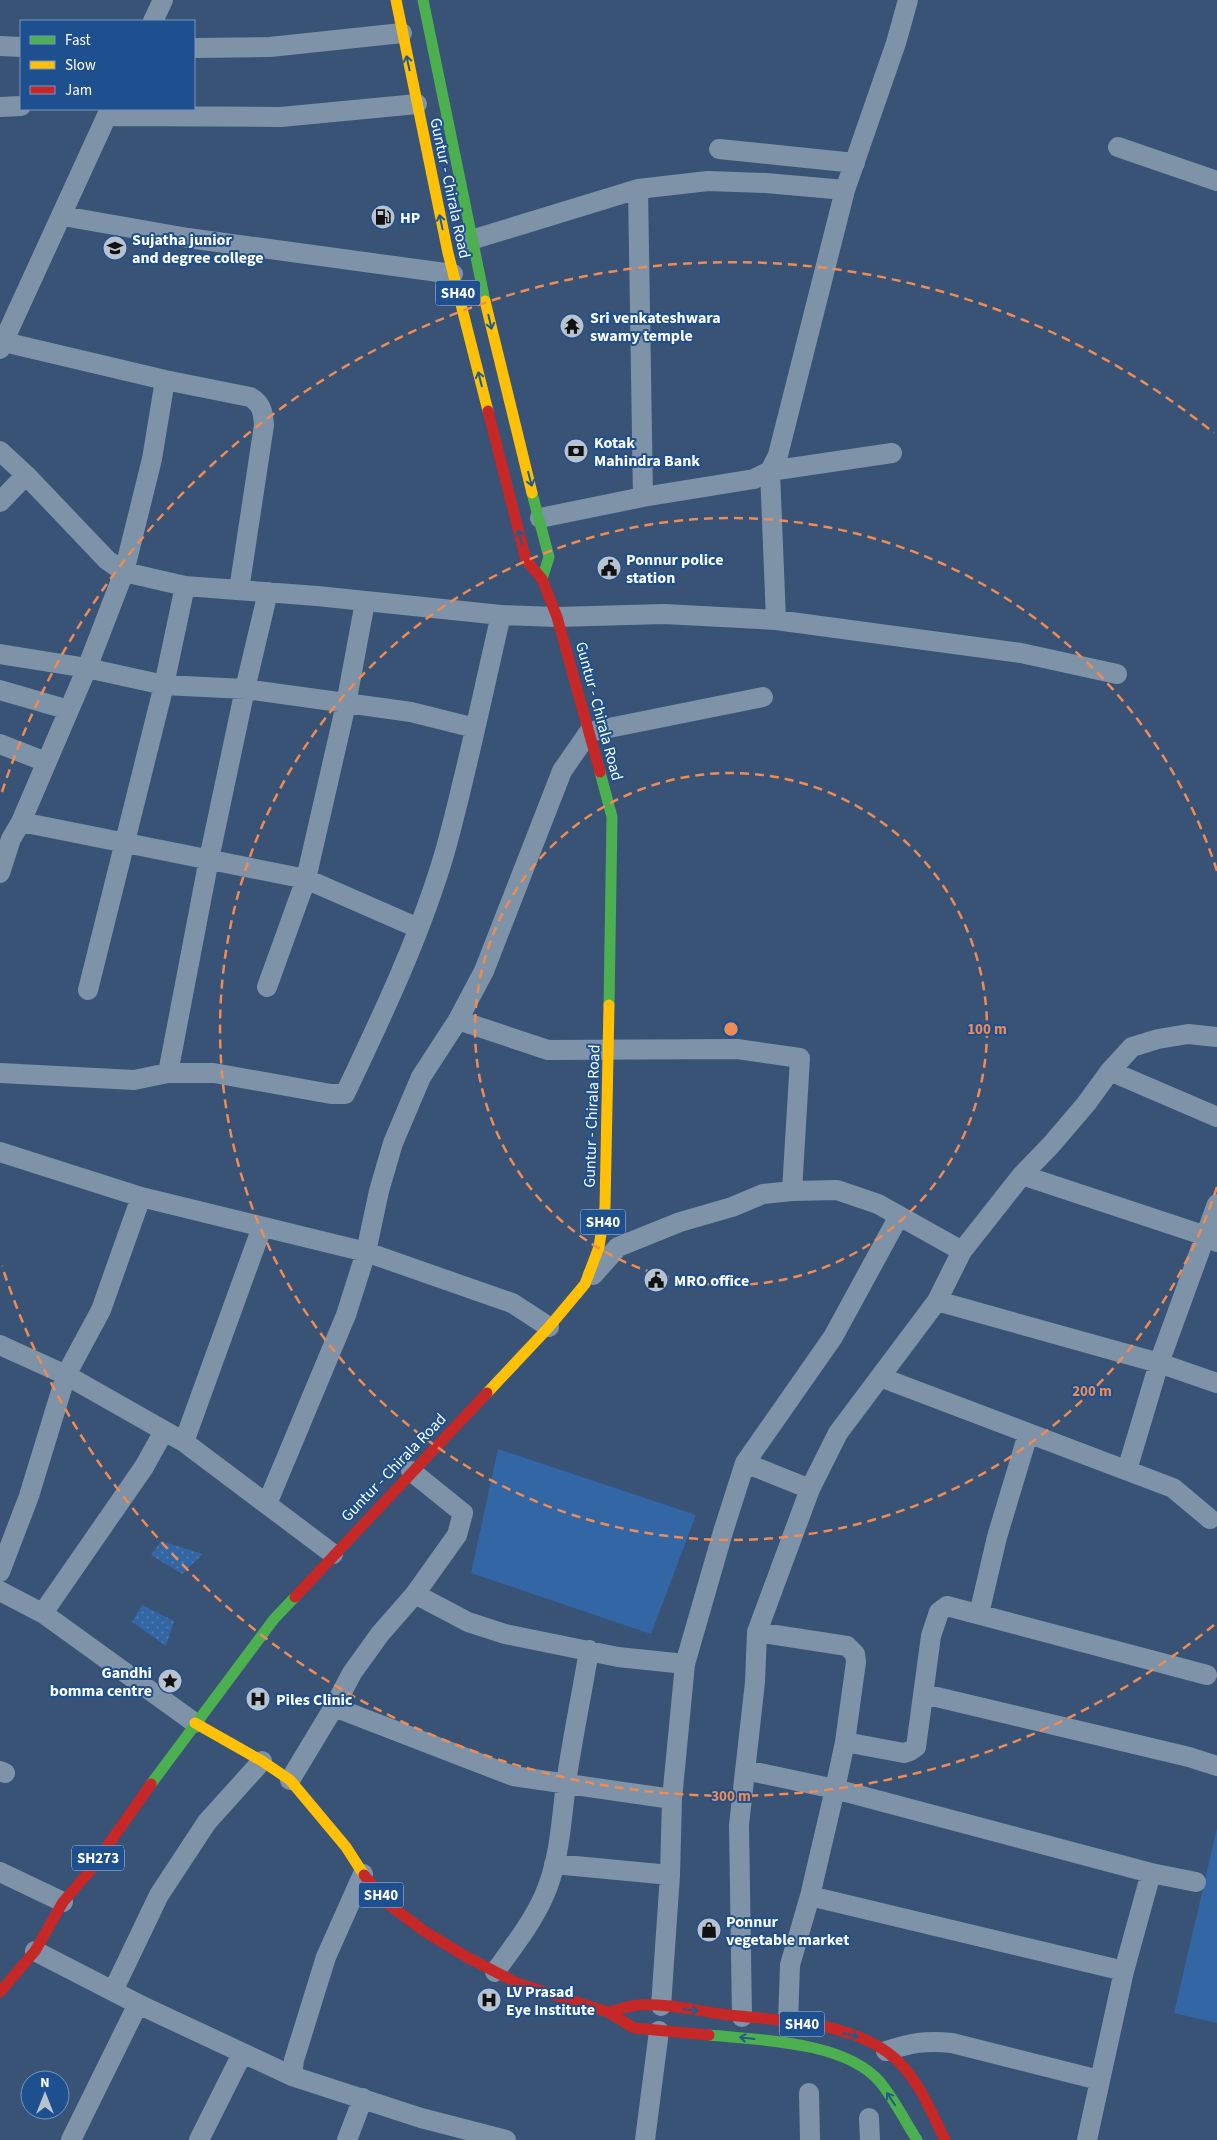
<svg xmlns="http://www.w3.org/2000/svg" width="1217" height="2140" font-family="'Source Sans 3',sans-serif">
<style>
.grass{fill:url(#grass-dots)}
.park{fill:#3366a5}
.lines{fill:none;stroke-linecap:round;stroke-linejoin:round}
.street{stroke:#7f93a8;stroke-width:20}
.fast{stroke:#4caf50;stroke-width:11}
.slow{stroke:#ffc107;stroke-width:11}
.jam{stroke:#c62828;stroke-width:11}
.oneway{stroke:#235a89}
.ring{fill:none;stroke:#ef8b55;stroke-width:2.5;stroke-dasharray:9 6}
.labels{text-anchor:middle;stroke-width:4;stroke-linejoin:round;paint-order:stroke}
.shield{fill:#1e508f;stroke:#bccadd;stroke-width:1}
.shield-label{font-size:15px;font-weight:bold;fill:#fff}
.street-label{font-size:16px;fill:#fff;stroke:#1e508f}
.poi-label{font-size:16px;font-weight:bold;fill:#fff;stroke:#1e508f;text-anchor:start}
.centre{fill:#ef8b55;stroke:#1e508f;stroke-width:2.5}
.ring-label{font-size:15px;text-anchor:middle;font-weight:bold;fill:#ef8b55;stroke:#1e508f;stroke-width:4;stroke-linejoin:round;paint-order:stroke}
</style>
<defs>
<pattern id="grass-dots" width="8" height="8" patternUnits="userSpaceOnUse" patternTransform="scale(1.25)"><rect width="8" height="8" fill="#3366a5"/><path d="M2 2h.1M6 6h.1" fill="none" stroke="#527db2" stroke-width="1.8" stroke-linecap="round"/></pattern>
</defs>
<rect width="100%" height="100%" fill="#385375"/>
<path class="grass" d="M 161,1541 L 203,1554 L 182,1574 L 151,1555 Z
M 142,1605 L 174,1621 L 166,1646 L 132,1622 Z"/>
<path class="park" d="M 498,1449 L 696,1515 L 651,1634 L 471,1573 Z
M 1217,1828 L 1217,2023 L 1174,2013 Z"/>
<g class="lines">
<path class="street" d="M 153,21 L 163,0
M 0,46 L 21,47
M 194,48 L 270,47 L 402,33
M 0,107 L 21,106
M 107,116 L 281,117 L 417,104
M 1118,147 L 1217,181
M 719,149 L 855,163
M 638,189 L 643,497
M 63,216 L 188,238 L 453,274
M 471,240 L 638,189 L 708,181 L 766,183 L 845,190
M 4,342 L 165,380 L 250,397 C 262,404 263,412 264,425 L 239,590
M 0,349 L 110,109
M 0,451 L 26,475 L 107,560 L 124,572 L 185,586 L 317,596 L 501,615 L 557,617 L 664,614 L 776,620 L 1021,653 L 1117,674
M 0,502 L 26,475
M 540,518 L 643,497 L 754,479 L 770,471 L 778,455 L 845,190 L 896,43 L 908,0
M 776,620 L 770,471 L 892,453
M 0,654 L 87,668 L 164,685 L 245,689 L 411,712 L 475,728
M 0,690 L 69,710
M 0,744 L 46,762
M 21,822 L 306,879 L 418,928
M 0,873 L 11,839 L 21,822 L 87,668 L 124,572 L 152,459 L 165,380
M 267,987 L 306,879 L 346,704 L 365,602
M 88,990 L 164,685 L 185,586
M 458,1020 L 548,1050 L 737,1049 L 800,1058 L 792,1191
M 1110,1071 L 1217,1117
M 0,1073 L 134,1080 L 168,1073 L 214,1073 L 331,1094 L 345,1094 C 383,1014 422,932 446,848 C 467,771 483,692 501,615
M 168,1073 L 209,859 L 245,689 L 268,592
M 0,1152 L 141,1197 L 366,1252 L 512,1303 L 549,1327
M 1022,1175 L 1206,1236 L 1217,1242
M 593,1275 L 618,1247 L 680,1222 L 732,1207 L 763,1194 L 792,1191 L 837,1190 L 878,1204 L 962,1251
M 937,1301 L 1159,1363 L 1217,1383
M 0,1345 L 66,1375 L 184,1442 L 333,1554
M 880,1377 L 1173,1488 L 1210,1519
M 184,1442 L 262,1227
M 745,1463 L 810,1489
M 1127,1470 L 1159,1363 L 1217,1204
M 267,1504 L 346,1315 L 366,1252 L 379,1191 L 393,1143 L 421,1077 L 458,1020 L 484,971 L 562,771 L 589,732 L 763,697
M 0,1572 L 29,1496 L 66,1375 L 101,1310 L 141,1197
M 0,1591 L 44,1614 L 195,1723
M 415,1594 L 468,1622 L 505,1634 L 618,1657 L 685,1664
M 44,1614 L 47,1607 L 144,1467 L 164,1431
M 979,1614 L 997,1537 L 1028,1434
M 757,1632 L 847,1646 L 855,1654 L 856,1662 L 845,1742 L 835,1789 L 810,1896 L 790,1965 L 788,2022
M 924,1694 L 1189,1757 L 1217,1766
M 334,1707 L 513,1776 L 672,1799
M 845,1742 L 904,1753 L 910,1751 L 916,1747 L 931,1636 L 939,1612 L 947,1606 L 1207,1675
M 745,1770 L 835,1789 L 1151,1873 L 1196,1882
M 0,1771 L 5,1773
M 290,1780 L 334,1707 L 352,1673 L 380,1634 L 415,1594 L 457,1535 L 463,1513 L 411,1471
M 554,1864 L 670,1875
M 0,1872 L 63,1902
M 810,1896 L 1124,1971
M 35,1951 L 138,2004 L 292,2076 L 421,2118 L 506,2140
M 495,1972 C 513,1947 532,1923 544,1896 C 560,1860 561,1822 566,1784 C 572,1739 582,1694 589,1650
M 113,1991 L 159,1895 L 207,1822 L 262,1761
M 661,2006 L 670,1875 L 672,1799 L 685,1664 L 723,1532 L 745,1463 L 833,1337 L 899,1216
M 742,2017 L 739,1825 L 755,1682 L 757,1632 L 810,1489 L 838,1433 L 937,1301 L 962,1251 L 1022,1175 L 1051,1145 L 1086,1104 L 1110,1071 L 1132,1047 L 1158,1039 L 1188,1034 L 1217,1037
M 886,2051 C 911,2043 925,2040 952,2043 L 1099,2080
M 292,2076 L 294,2060 L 326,1957 L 363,1874
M 809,2093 L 810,2140
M 869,2118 L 870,2140
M 71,2140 L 138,2004
M 199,2140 L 242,2054
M 347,2140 L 363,2098
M 645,2140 L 659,2031
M 1087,2140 L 1124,1971 L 1151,1873"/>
<path class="fast" d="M 423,0 L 485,301
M 532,493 L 549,557 L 542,579
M 600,772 L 612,817 L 609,1005
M 151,1784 L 274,1619 L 295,1597
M 709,2035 C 758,2040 845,2041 880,2082 C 894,2099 905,2121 917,2140"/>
<path class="slow" d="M 396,0 L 448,253 L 488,411
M 485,301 L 532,493
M 487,1393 L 549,1327 L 585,1284 L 599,1247 L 605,1207 L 609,1005
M 195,1723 L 262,1761 L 290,1780 L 346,1847 L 364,1875"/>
<path class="jam" d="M 488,411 L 526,560 L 542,579 L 557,617 L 600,772
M 295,1597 L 487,1393
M 364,1875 L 387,1903 L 424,1931 L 465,1956 L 517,1983 L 608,2012 L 634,2028 L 709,2035
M 0,1992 L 35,1951 L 63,1902 L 89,1872 L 151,1784
M 608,2012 C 618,2010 628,2006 638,2005 C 665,2003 694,2010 721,2014 C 775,2021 840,2019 887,2052 C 916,2072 930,2110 945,2140"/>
</g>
<defs><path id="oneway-shaft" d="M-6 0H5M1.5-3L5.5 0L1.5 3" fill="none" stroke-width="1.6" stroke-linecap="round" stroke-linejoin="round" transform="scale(1.25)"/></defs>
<g class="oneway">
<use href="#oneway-shaft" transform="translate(408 63) rotate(-102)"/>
<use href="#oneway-shaft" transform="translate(441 222) rotate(-102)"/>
<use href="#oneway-shaft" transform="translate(490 322) rotate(77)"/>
<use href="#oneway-shaft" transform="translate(480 379) rotate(-104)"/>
<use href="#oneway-shaft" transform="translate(530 479) rotate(75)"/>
<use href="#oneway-shaft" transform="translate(520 537) rotate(-104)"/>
<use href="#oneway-shaft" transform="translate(691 2010) rotate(7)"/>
<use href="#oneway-shaft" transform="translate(851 2035) rotate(14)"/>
<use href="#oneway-shaft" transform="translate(747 2038) rotate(-173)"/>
<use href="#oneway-shaft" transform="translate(891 2099) rotate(-124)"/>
</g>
<g class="ring">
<circle cx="731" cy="1029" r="256"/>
<path d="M1217 1187A511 511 0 1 1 1217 871"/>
<path d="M1214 1625A767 767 0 0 1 2 1266M2 792A767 767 0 0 1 1214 433"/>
</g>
<defs>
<symbol id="fuel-disc" viewBox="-11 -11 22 22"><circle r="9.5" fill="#b9c3cf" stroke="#1e508f"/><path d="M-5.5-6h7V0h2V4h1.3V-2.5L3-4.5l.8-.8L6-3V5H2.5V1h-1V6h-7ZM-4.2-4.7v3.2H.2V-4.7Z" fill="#111"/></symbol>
<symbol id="university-disc" viewBox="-11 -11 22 22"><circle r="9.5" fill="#b9c3cf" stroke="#1e508f"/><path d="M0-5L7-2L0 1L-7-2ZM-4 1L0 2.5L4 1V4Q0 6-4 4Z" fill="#111"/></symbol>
<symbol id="temple-disc" viewBox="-11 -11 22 22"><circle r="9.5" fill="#b9c3cf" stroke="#1e508f"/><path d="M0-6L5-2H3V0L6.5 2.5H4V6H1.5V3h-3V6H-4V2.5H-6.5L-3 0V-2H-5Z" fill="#111"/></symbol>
<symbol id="bank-disc" viewBox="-11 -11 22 22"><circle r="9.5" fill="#b9c3cf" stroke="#1e508f"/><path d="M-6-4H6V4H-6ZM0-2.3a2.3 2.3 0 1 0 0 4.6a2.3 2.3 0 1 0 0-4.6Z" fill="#111"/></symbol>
<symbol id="civic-disc" viewBox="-11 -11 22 22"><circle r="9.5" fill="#b9c3cf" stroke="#1e508f"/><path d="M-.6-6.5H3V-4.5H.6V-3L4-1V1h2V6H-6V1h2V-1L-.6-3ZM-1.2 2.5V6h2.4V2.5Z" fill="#111"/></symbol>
<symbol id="sight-disc" viewBox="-11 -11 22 22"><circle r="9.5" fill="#b9c3cf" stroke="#1e508f"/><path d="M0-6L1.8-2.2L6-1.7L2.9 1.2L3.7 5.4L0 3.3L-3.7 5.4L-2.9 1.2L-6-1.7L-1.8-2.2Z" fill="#111"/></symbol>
<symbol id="hospital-disc" viewBox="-11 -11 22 22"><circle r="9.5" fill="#b9c3cf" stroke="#1e508f"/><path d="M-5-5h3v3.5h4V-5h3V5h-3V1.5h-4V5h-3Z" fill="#111"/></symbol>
<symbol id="shop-disc" viewBox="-11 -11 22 22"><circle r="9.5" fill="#b9c3cf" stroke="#1e508f"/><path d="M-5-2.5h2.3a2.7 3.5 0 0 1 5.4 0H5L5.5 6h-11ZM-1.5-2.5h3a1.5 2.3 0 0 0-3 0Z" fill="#111"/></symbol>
</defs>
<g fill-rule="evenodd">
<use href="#fuel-disc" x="369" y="203" width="28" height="28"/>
<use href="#university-disc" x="101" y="234" width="28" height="28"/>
<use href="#temple-disc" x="558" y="312" width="28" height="28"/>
<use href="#bank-disc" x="562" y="437" width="28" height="28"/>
<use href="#civic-disc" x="595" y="554" width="28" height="28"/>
<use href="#civic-disc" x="642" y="1266" width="28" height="28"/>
<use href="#sight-disc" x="156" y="1667" width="28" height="28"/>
<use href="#hospital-disc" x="244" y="1685" width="28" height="28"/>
<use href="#shop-disc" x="695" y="1916" width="28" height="28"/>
<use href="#hospital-disc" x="475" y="1986" width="28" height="28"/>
</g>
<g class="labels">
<g class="shield">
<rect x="435.5" y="280.5" width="45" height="25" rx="4"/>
<rect x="580.5" y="1209.5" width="45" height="25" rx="4"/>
<rect x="72" y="1845.5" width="52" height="25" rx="4"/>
<rect x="358.5" y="1882.5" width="45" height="25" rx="4"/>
<rect x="779.5" y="2011.5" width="45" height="25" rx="4"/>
</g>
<g class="shield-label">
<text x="458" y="298">SH40</text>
<text x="603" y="1227">SH40</text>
<text x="98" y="1863">SH273</text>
<text x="381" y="1900">SH40</text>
<text x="802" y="2029">SH40</text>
</g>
<g class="street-label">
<text transform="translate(451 188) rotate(78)" y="6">Guntur - Chirala Road</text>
<text transform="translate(600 711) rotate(75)" y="6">Guntur - Chirala Road</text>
<text transform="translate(591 1116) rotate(-88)" y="6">Guntur - Chirala Road</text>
<text transform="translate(393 1467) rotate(-46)" y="6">Guntur - Chirala Road</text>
</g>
<g class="poi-label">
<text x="400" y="223">HP</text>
<text x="132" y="245">Sujatha junior<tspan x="132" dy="18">and degree college</tspan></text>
<text x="590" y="323">Sri venkateshwara<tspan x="590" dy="18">swamy temple</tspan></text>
<text x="594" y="448">Kotak<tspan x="594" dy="18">Mahindra Bank</tspan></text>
<text x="626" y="565">Ponnur police<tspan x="626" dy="18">station</tspan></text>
<text x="674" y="1286">MRO office</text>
<text x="152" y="1678" text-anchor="end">Gandhi<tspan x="152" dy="18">bomma centre</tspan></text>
<text x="276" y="1705">Piles Clinic</text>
<text x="726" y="1927">Ponnur<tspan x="726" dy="18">vegetable market</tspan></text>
<text x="506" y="1997">LV Prasad<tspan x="506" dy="18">Eye Institute</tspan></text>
</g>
</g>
<circle cx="731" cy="1029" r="8" class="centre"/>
<g class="ring-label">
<text x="987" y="1034">100 m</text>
<text x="1092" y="1396">200 m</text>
<text x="731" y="1801">300 m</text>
</g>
<rect x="20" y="20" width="175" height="90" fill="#1e508f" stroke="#7896bc"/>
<rect x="30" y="36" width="25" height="8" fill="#4caf50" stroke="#7896bc"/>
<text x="65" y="45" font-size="15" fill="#ffffff">Fast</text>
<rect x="30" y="61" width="25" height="8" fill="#ffc107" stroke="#7896bc"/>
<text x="65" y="70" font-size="15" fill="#ffffff">Slow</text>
<rect x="30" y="86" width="25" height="8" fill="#c62828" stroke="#7896bc"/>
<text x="65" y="95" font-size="15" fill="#ffffff">Jam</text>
<g transform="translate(45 2095)"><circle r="24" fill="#1e508f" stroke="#7896bc"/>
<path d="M0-4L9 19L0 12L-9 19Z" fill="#b9c3cf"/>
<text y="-8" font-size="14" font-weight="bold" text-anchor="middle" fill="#ffffff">N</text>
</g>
</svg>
